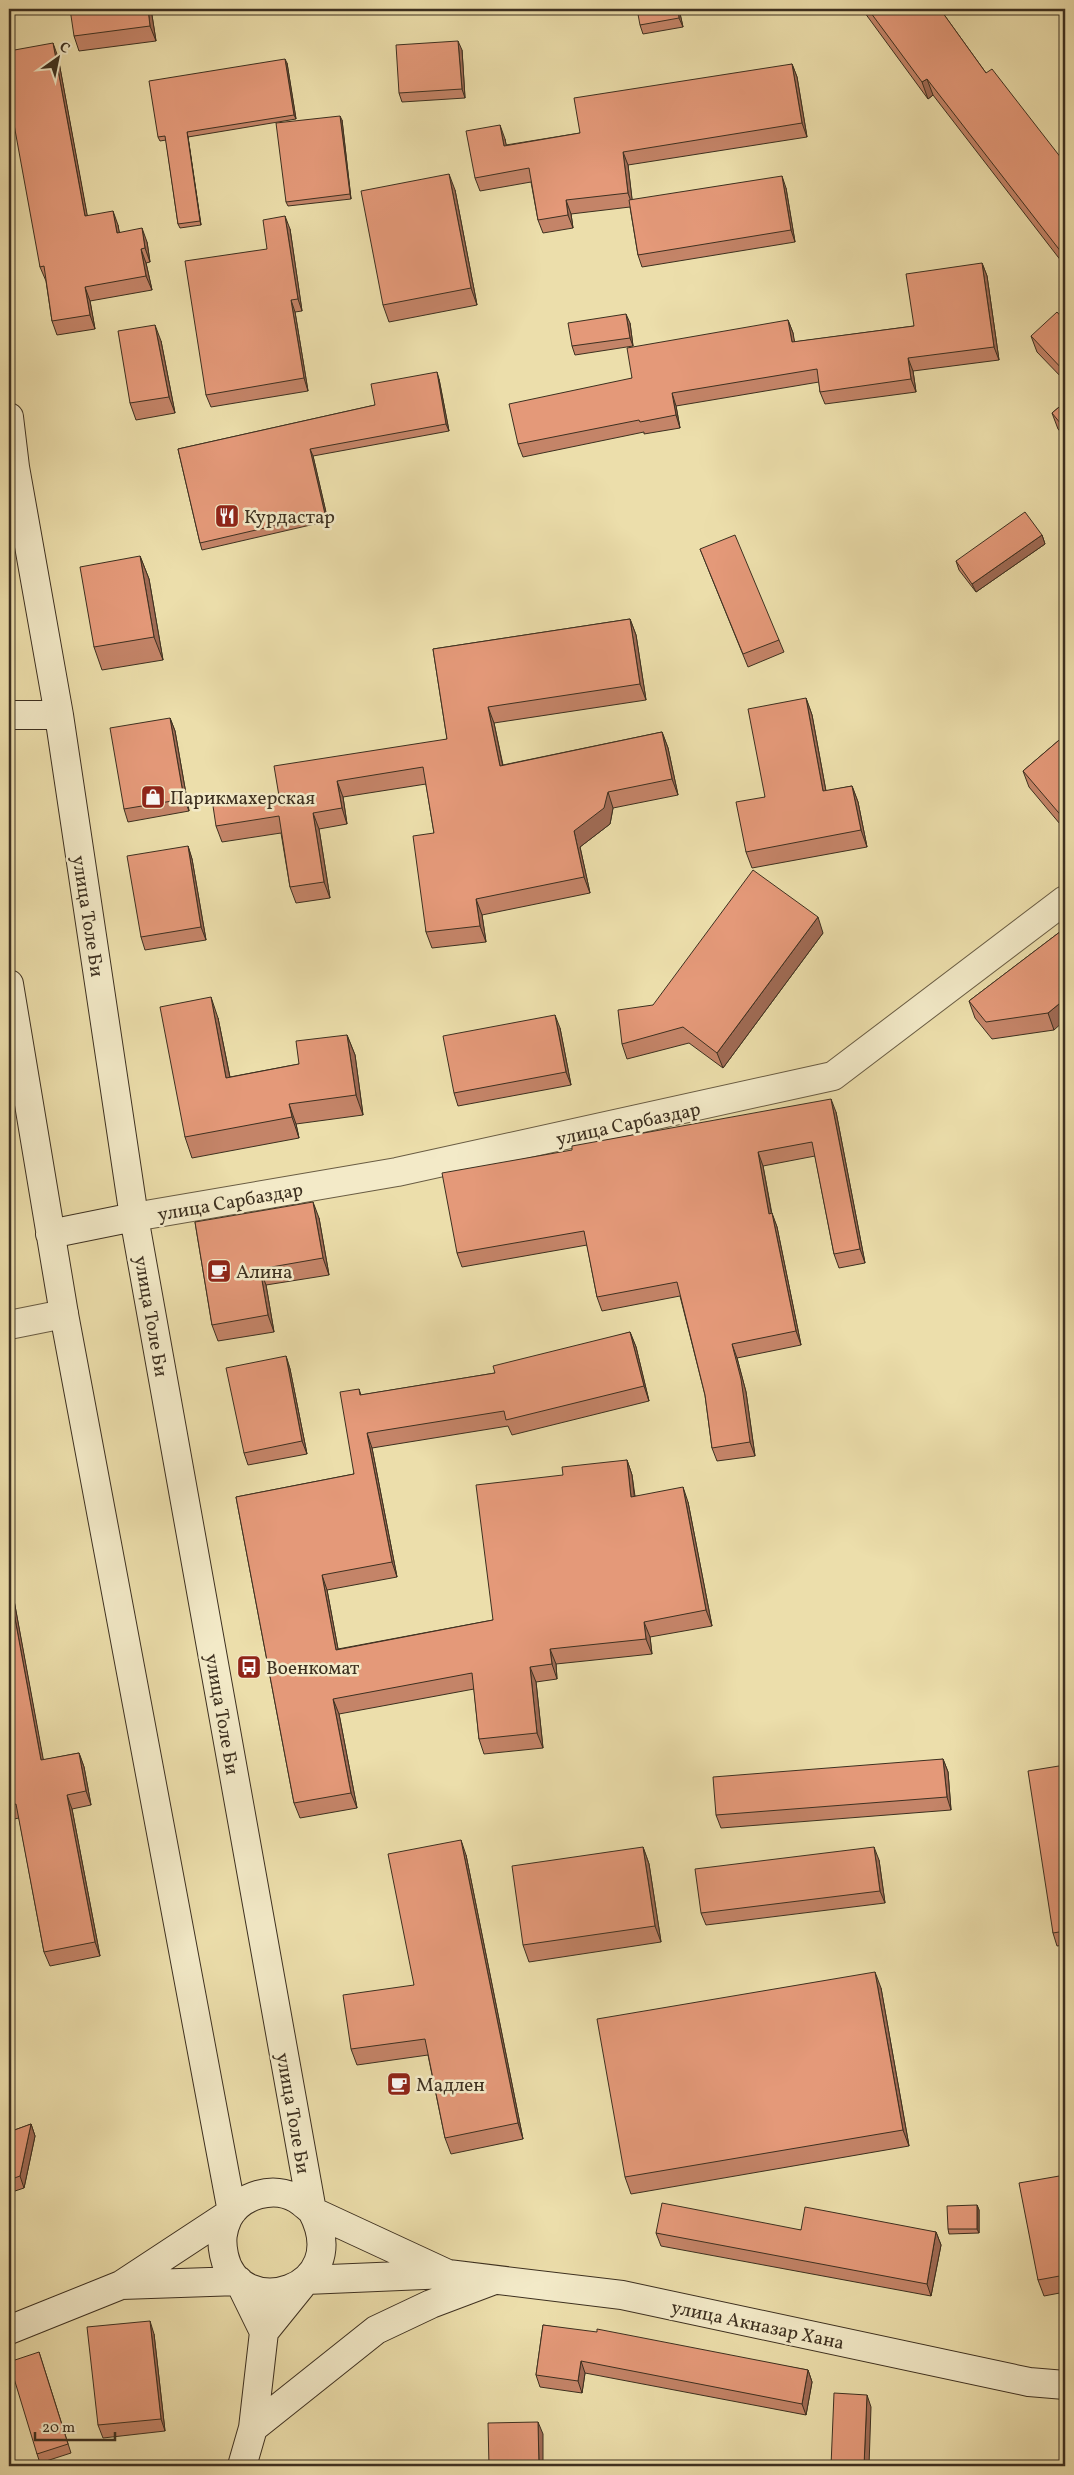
<svg xmlns="http://www.w3.org/2000/svg" width="1074" height="2475" font-family="Vollkorn,serif">
<style>
.lines{fill:none;stroke-linecap:round;stroke-linejoin:round}
.minor-casing{stroke:#695c43;stroke-width:30}
.secondary-casing{stroke:#3d3020;stroke-width:30}
.minor{stroke:#f3eac8;stroke-width:28}
.secondary{stroke:#f3eac8;stroke-width:28}
.wall{fill:#c48468;stroke:#3d3020}
.shaded-wall{fill:#a06b55;stroke:#3d3020}
.building{fill:#e49979;stroke:#3d3020}
.labels{text-anchor:middle;stroke-width:5;stroke-linejoin:round;paint-order:stroke}
.poi-label{font-size:19px;fill:#3d3020;stroke:#f3eac8;text-anchor:start}
.street-label{font-size:19px;fill:#3d3020;stroke:#f3eac8}
</style>
<rect width="100%" height="100%" fill="#ecdeab"/>
<filter id="stains"><feTurbulence type="fractalNoise" baseFrequency=".004" numOctaves="4"/><feColorMatrix values="0 0 0 0 .2 0 0 0 0 .09 0 0 0 0 .02 0 0 0 .5 -.17"/></filter>
<radialGradient id="worn" r=".72"><stop offset=".6" stop-color="#630" stop-opacity="0"/><stop offset="1" stop-color="#630" stop-opacity=".3"/></radialGradient>
<g class="lines">
<defs>
<path id="minor" d="M 134,1217 L 397,1172 L 833,1076 L 1065,900
M 9,1325 L 64,1314"/>
<path id="secondary" d="M 9,417 L 15,467 L 59,715 L 134,1217 L 312,2211 C 355,2292 238,2323 224,2255 C 221,2241 222,2231 228,2218 C 240,2195 274,2185 297,2199 C 302,2202 307,2207 312,2211 L 448,2274
M 9,715 L 59,715
M 9,984 L 64,1314 L 232,2212 L 121,2285 L 9,2330
M 50,1234 L 134,1217
M 121,2285 L 239,2281 L 264,2332 L 253,2428 L 242,2466
M 264,2332 L 306,2280 L 448,2274 L 622,2295 L 1029,2382 L 1065,2385
M 253,2428 L 376,2330 L 431,2304 L 492,2281"/>
</defs>
<use href="#minor" class="minor-casing"/>
<use href="#secondary" class="secondary-casing"/>
<use href="#minor" class="minor"/>
<use href="#secondary" class="secondary"/>
</g>
<path class="wall" d="M 9,9 L 25,9 L 9,12 Z
M 151,9 L 156,41 L 79,51 L 74,36 Z
M 679,9 L 683,27 L 643,34 L 640,25 Z
M 862,9 L 940,9 L 986,73 L 1065,163 L 1065,266 L 933,95 L 928,99 Z
M 462,50 L 465,98 L 402,102 L 399,93 Z
M 58,57 L 87,216 L 118,225 L 119,232 L 147,242 L 150,262 L 146,263 L 152,290 L 90,301 L 95,329 L 57,335 L 52,321 L 46,281 L 40,267 Z
M 287,63 L 296,119 L 188,137 L 201,225 L 180,228 L 178,224 L 166,140 L 160,141 L 158,137 Z
M 792,64 L 797,77 L 807,137 L 628,165 L 632,200 L 786,188 L 795,242 L 642,267 L 638,255 L 630,207 L 571,214 L 573,228 L 543,233 L 538,220 L 531,182 L 480,191 L 475,178 L 505,139 L 506,145 L 580,133 Z
M 342,120 L 351,199 L 288,206 L 286,202 Z
M 455,190 L 477,305 L 389,322 L 383,305 Z
M 290,229 L 302,311 L 295,312 L 308,391 L 211,407 L 206,395 L 267,249 Z
M 982,263 L 987,276 L 999,360 L 913,371 L 916,392 L 825,404 L 820,392 L 819,382 L 676,406 L 680,428 L 644,434 L 644,432 L 523,457 L 518,444 L 632,378 L 788,320 L 793,333 L 794,342 L 914,326 Z
M 1065,321 L 1065,381 L 1037,352 L 1031,336 Z
M 630,323 L 633,346 L 575,355 L 572,346 Z
M 161,341 L 175,413 L 136,420 L 130,403 Z
M 439,379 L 449,431 L 313,456 L 328,521 L 202,550 L 200,543 L 178,449 L 375,405 Z
M 1065,402 L 1065,437 L 1058,429 L 1052,413 Z
M 1042,535 L 1045,544 L 976,592 L 959,570 L 956,561 Z
M 700,549 L 779,640 L 784,652 L 748,667 Z
M 140,556 L 149,579 L 163,660 L 102,670 L 94,647 Z
M 630,619 L 636,635 L 646,700 L 494,723 L 503,765 L 662,732 L 668,748 L 678,795 L 613,808 L 610,824 L 580,847 L 590,893 L 482,915 L 486,942 L 432,948 L 426,932 L 434,833 L 426,784 L 343,797 L 347,824 L 319,829 L 330,898 L 296,903 L 290,887 L 281,833 L 222,842 L 216,826 L 279,796 L 447,739 L 433,649 Z
M 806,698 L 812,715 L 826,791 L 852,786 L 858,802 L 867,847 L 752,868 L 746,852 L 765,797 Z
M 170,718 L 175,731 L 189,811 L 128,822 L 124,809 Z
M 1065,735 L 1065,830 L 1029,787 L 1023,771 Z
M 188,846 L 192,859 L 206,940 L 145,950 L 141,937 Z
M 1065,928 L 1054,1030 L 992,1039 L 975,1018 L 969,1001 Z
M 823,933 L 723,1068 L 689,1043 L 627,1059 L 622,1044 L 653,1005 Z
M 218,1018 L 230,1077 L 299,1064 L 347,1035 L 355,1055 L 363,1115 L 296,1124 L 299,1138 L 192,1158 L 185,1137 Z
M 560,1028 L 571,1085 L 458,1106 L 454,1093 Z
M 836,1112 L 865,1263 L 839,1268 L 834,1254 L 815,1156 L 763,1166 L 772,1214 L 777,1227 L 801,1345 L 737,1358 L 746,1392 L 755,1456 L 717,1461 L 712,1448 L 705,1395 L 680,1296 L 602,1311 L 597,1297 L 587,1245 L 462,1267 L 457,1253 Z
M 319,1218 L 329,1275 L 266,1285 L 274,1332 L 218,1341 L 212,1325 L 195,1222 Z
M 630,1332 L 636,1347 L 649,1401 L 512,1435 L 508,1426 L 372,1448 L 397,1577 L 327,1590 L 338,1649 L 493,1620 L 563,1475 L 627,1460 L 632,1475 L 635,1496 L 688,1502 L 712,1626 L 650,1637 L 652,1654 L 556,1664 L 557,1679 L 536,1682 L 543,1748 L 484,1754 L 479,1739 L 474,1689 L 339,1714 L 357,1808 L 300,1818 L 294,1803 L 236,1497 L 354,1474 L 359,1389 L 361,1395 L 495,1373 Z
M 286,1356 L 290,1369 L 307,1454 L 248,1465 L 244,1453 Z
M 9,1573 L 43,1760 L 79,1753 L 84,1767 L 91,1805 L 72,1809 L 100,1956 L 50,1966 L 44,1952 L 19,1818 L 9,1820 Z
M 943,1759 L 948,1772 L 951,1810 L 721,1828 L 716,1815 Z
M 1065,1765 L 1065,1945 L 1057,1946 L 1053,1933 Z
M 643,1847 L 649,1864 L 661,1942 L 529,1962 L 523,1945 Z
M 466,1855 L 523,2139 L 451,2154 L 445,2138 L 428,2055 L 357,2065 L 351,2049 L 414,1985 Z
M 879,1860 L 885,1903 L 706,1925 L 701,1913 Z
M 881,1988 L 909,2146 L 631,2194 L 625,2177 Z
M 31,2124 L 35,2136 L 24,2188 L 9,2193 L 9,2132 Z
M 1065,2175 L 1065,2292 L 1044,2296 L 1038,2280 Z
M 977,2205 L 979,2210 L 979,2233 L 949,2234 L 948,2229 Z
M 801,2230 L 936,2232 L 941,2245 L 931,2296 L 661,2246 L 656,2233 Z
M 543,2325 L 808,2370 L 812,2382 L 806,2415 L 585,2373 L 582,2393 L 540,2387 L 536,2375 Z
M 154,2334 L 165,2431 L 103,2438 L 98,2425 Z
M 39,2352 L 71,2453 L 40,2463 L 37,2454 Z"/>
<path class="shaded-wall" d="M 148,9 L 151,9 L 156,41 L 150,26 Z
M 678,9 L 679,9 L 683,27 L 679,18 Z
M 458,41 L 462,50 L 465,98 L 462,89 Z
M 53,43 L 58,57 L 90,230 L 85,216 Z
M 285,59 L 287,63 L 296,119 L 294,115 Z
M 792,64 L 797,77 L 807,137 L 802,123 Z
M 927,79 L 933,95 L 928,99 L 922,82 Z
M 340,116 L 342,120 L 351,199 L 350,194 Z
M 500,125 L 505,139 L 509,159 L 504,146 Z
M 187,132 L 188,137 L 201,225 L 200,221 Z
M 623,152 L 628,165 L 633,207 L 628,193 Z
M 449,174 L 455,190 L 477,305 L 471,288 Z
M 782,176 L 786,188 L 795,242 L 791,230 Z
M 566,200 L 571,214 L 573,228 L 568,215 Z
M 113,211 L 118,225 L 122,247 L 117,233 Z
M 285,216 L 290,229 L 302,311 L 298,299 Z
M 142,228 L 147,242 L 150,262 L 145,248 Z
M 141,249 L 146,263 L 152,290 L 146,276 Z
M 982,263 L 987,276 L 999,360 L 994,347 Z
M 85,287 L 90,301 L 95,329 L 90,315 Z
M 291,300 L 295,312 L 308,391 L 304,378 Z
M 626,314 L 630,323 L 633,346 L 630,338 Z
M 788,320 L 793,333 L 797,355 L 792,342 Z
M 155,325 L 161,341 L 175,413 L 169,397 Z
M 908,358 L 913,371 L 916,392 L 911,379 Z
M 437,372 L 439,379 L 449,431 L 446,424 Z
M 672,393 L 676,406 L 680,428 L 676,415 Z
M 310,449 L 313,456 L 328,521 L 325,514 Z
M 1042,535 L 1045,544 L 976,592 L 972,584 Z
M 140,556 L 149,579 L 163,660 L 154,637 Z
M 630,619 L 636,635 L 646,700 L 640,684 Z
M 806,698 L 812,715 L 829,808 L 823,791 Z
M 488,707 L 494,723 L 506,782 L 500,766 Z
M 170,718 L 175,731 L 189,811 L 184,799 Z
M 662,732 L 668,748 L 678,795 L 672,779 Z
M 337,781 L 343,797 L 347,824 L 342,808 Z
M 852,786 L 858,802 L 867,847 L 861,830 Z
M 608,792 L 613,808 L 610,824 L 580,847 L 590,893 L 584,877 L 574,831 Z
M 313,813 L 319,829 L 330,898 L 324,882 Z
M 188,846 L 192,859 L 206,940 L 201,927 Z
M 476,899 L 482,915 L 486,942 L 480,926 Z
M 818,917 L 823,933 L 723,1068 L 717,1053 Z
M 211,997 L 218,1018 L 234,1098 L 226,1078 Z
M 1065,999 L 1065,1020 L 1054,1030 L 1048,1013 Z
M 555,1015 L 560,1028 L 571,1085 L 566,1072 Z
M 347,1035 L 355,1055 L 363,1115 L 356,1095 Z
M 831,1099 L 836,1112 L 865,1263 L 860,1249 Z
M 289,1104 L 296,1124 L 299,1138 L 292,1117 Z
M 758,1152 L 763,1166 L 774,1228 L 769,1214 Z
M 313,1202 L 319,1218 L 329,1275 L 323,1258 Z
M 772,1213 L 777,1227 L 801,1345 L 796,1331 Z
M 260,1269 L 266,1285 L 274,1332 L 268,1315 Z
M 630,1332 L 636,1347 L 649,1401 L 644,1386 Z
M 732,1344 L 737,1358 L 746,1392 L 755,1456 L 750,1442 Z
M 286,1356 L 290,1369 L 307,1454 L 302,1441 Z
M 367,1433 L 372,1448 L 397,1577 L 392,1562 Z
M 627,1460 L 632,1475 L 636,1512 L 631,1497 Z
M 683,1487 L 688,1502 L 712,1626 L 706,1610 Z
M 9,1573 L 46,1774 L 41,1760 L 9,1586 Z
M 322,1575 L 327,1590 L 341,1665 L 336,1650 Z
M 644,1622 L 650,1637 L 652,1654 L 646,1639 Z
M 550,1649 L 556,1664 L 557,1679 L 552,1664 Z
M 530,1667 L 536,1682 L 543,1748 L 537,1733 Z
M 333,1699 L 339,1714 L 357,1808 L 351,1793 Z
M 79,1753 L 84,1767 L 91,1805 L 86,1791 Z
M 943,1759 L 948,1772 L 951,1810 L 947,1797 Z
M 67,1795 L 72,1809 L 100,1956 L 95,1942 Z
M 461,1840 L 466,1855 L 523,2139 L 518,2123 Z
M 643,1847 L 649,1864 L 661,1942 L 655,1926 Z
M 874,1847 L 879,1860 L 885,1903 L 880,1891 Z
M 875,1972 L 881,1988 L 909,2146 L 903,2130 Z
M 31,2124 L 35,2136 L 24,2188 L 20,2176 Z
M 977,2205 L 979,2210 L 979,2233 L 977,2229 Z
M 936,2232 L 941,2245 L 931,2296 L 927,2284 Z
M 150,2321 L 154,2334 L 165,2431 L 161,2419 Z
M 581,2361 L 585,2373 L 582,2393 L 578,2381 Z
M 808,2370 L 812,2382 L 806,2415 L 802,2404 Z
M 867,2395 L 871,2407 L 869,2466 L 864,2466 Z
M 538,2422 L 543,2434 L 543,2466 L 539,2466 Z"/>
<path class="building" d="M 70,9 L 148,9 L 150,26 L 74,36 Z
M 637,9 L 678,9 L 679,18 L 640,25 Z
M 868,9 L 940,9 L 986,73 L 992,69 L 1065,163 L 1065,257 L 927,79 L 922,82 Z
M 458,41 L 462,89 L 399,93 L 396,45 Z
M 53,43 L 85,216 L 113,211 L 117,233 L 142,228 L 145,248 L 141,249 L 146,276 L 85,287 L 90,315 L 52,321 L 44,266 L 40,267 L 9,97 L 9,51 Z
M 285,59 L 294,115 L 187,132 L 200,221 L 178,224 L 165,136 L 158,137 L 149,81 Z
M 792,64 L 802,123 L 623,152 L 628,193 L 566,200 L 568,215 L 538,220 L 529,168 L 475,178 L 466,131 L 500,125 L 504,146 L 580,133 L 574,98 Z
M 340,116 L 350,194 L 286,202 L 276,123 Z
M 449,174 L 471,288 L 383,305 L 361,191 Z
M 782,176 L 791,230 L 638,255 L 629,200 Z
M 285,216 L 298,299 L 291,300 L 304,378 L 206,395 L 185,261 L 267,249 L 263,220 Z
M 982,263 L 994,347 L 908,358 L 911,379 L 820,392 L 817,369 L 672,393 L 676,415 L 640,422 L 639,420 L 518,444 L 509,404 L 632,378 L 627,348 L 788,320 L 792,342 L 914,326 L 906,274 Z
M 1057,312 L 1065,321 L 1065,372 L 1031,336 Z
M 626,314 L 630,338 L 572,346 L 568,323 Z
M 155,325 L 169,397 L 130,403 L 118,331 Z
M 437,372 L 446,424 L 310,449 L 325,514 L 200,543 L 178,449 L 375,405 L 371,384 Z
M 1065,402 L 1065,429 L 1052,413 Z
M 1025,512 L 1042,535 L 972,584 L 956,561 Z
M 735,535 L 779,640 L 743,654 L 700,549 Z
M 140,556 L 154,637 L 94,647 L 80,567 Z
M 630,619 L 640,684 L 488,707 L 500,766 L 662,732 L 672,779 L 608,792 L 604,808 L 574,831 L 584,877 L 476,899 L 480,926 L 426,932 L 413,836 L 434,833 L 423,767 L 337,781 L 342,808 L 313,813 L 324,882 L 290,887 L 279,816 L 216,826 L 213,806 L 279,796 L 274,766 L 447,739 L 433,649 Z
M 806,698 L 823,791 L 852,786 L 861,830 L 746,852 L 736,802 L 765,797 L 748,709 Z
M 170,718 L 184,799 L 124,809 L 110,728 Z
M 1065,735 L 1065,818 L 1064,819 L 1023,771 Z
M 188,846 L 201,927 L 141,937 L 127,856 Z
M 753,870 L 818,917 L 717,1053 L 683,1027 L 622,1044 L 618,1010 L 653,1005 Z
M 1065,928 L 1065,999 L 1048,1013 L 986,1022 L 969,1001 Z
M 211,997 L 226,1078 L 299,1064 L 296,1041 L 347,1035 L 356,1095 L 289,1104 L 292,1117 L 185,1137 L 160,1007 Z
M 555,1015 L 566,1072 L 454,1093 L 443,1036 Z
M 831,1099 L 860,1249 L 834,1254 L 812,1142 L 758,1152 L 769,1214 L 772,1213 L 796,1331 L 732,1344 L 741,1379 L 750,1442 L 712,1448 L 705,1395 L 677,1282 L 597,1297 L 584,1231 L 457,1253 L 442,1173 L 572,1150 L 572,1146 Z
M 313,1202 L 323,1258 L 260,1269 L 268,1315 L 212,1325 L 195,1222 Z
M 630,1332 L 644,1386 L 506,1420 L 504,1411 L 367,1433 L 392,1562 L 322,1575 L 336,1650 L 493,1620 L 476,1485 L 563,1475 L 562,1467 L 627,1460 L 631,1497 L 683,1487 L 706,1610 L 644,1622 L 646,1639 L 550,1649 L 552,1664 L 530,1667 L 537,1733 L 479,1739 L 472,1673 L 333,1699 L 351,1793 L 294,1803 L 236,1497 L 354,1474 L 340,1392 L 359,1389 L 360,1395 L 495,1373 L 493,1366 Z
M 286,1356 L 302,1441 L 244,1453 L 226,1368 Z
M 9,1586 L 41,1760 L 79,1753 L 86,1791 L 67,1795 L 95,1942 L 44,1952 L 16,1804 L 9,1806 Z
M 943,1759 L 947,1797 L 716,1815 L 713,1777 Z
M 1065,1765 L 1065,1931 L 1053,1933 L 1028,1771 Z
M 461,1840 L 518,2123 L 445,2138 L 425,2039 L 351,2049 L 343,1995 L 414,1985 L 388,1854 Z
M 643,1847 L 655,1926 L 523,1945 L 512,1866 Z
M 874,1847 L 880,1891 L 701,1913 L 695,1869 Z
M 875,1972 L 903,2130 L 625,2177 L 597,2019 Z
M 31,2124 L 20,2176 L 9,2180 L 9,2132 Z
M 1065,2175 L 1065,2275 L 1038,2280 L 1019,2183 Z
M 662,2203 L 801,2230 L 805,2207 L 936,2232 L 927,2284 L 656,2233 Z
M 977,2205 L 977,2229 L 948,2229 L 947,2206 Z
M 150,2321 L 161,2419 L 98,2425 L 87,2327 Z
M 543,2325 L 597,2332 L 597,2329 L 808,2370 L 802,2404 L 581,2361 L 578,2381 L 536,2375 Z
M 39,2352 L 68,2444 L 37,2454 L 9,2362 Z
M 834,2393 L 867,2395 L 864,2466 L 831,2466 Z
M 538,2422 L 539,2466 L 489,2466 L 488,2423 Z"/>
<defs>
<symbol id="restaurant-square" viewBox="-11 -11 22 22"><rect x="-9" y="-9" width="18" height="18" rx="4" fill="#8f2418" stroke="#f3eac8"/><path d="M-5-6h1v4h1v-4h1v4h1v-4h1v5L-1.5 .5V6h-2V.5L-5-1ZM5-6V6H3V1.5H1.5Q1.5-4 5-6Z" fill="#fff"/></symbol>
<symbol id="shop-square" viewBox="-11 -11 22 22"><rect x="-9" y="-9" width="18" height="18" rx="4" fill="#8f2418" stroke="#f3eac8"/><path d="M-5-2.5h2.3a2.7 3.5 0 0 1 5.4 0H5L5.5 6h-11ZM-1.5-2.5h3a1.5 2.3 0 0 0-3 0Z" fill="#fff"/></symbol>
<symbol id="cafe-square" viewBox="-11 -11 22 22"><rect x="-9" y="-9" width="18" height="18" rx="4" fill="#8f2418" stroke="#f3eac8"/><path d="M-5.5-4.5H6V0H3Q3 3.5 0 3.5H-2.5Q-5.5 3.5-5.5 0ZM3-3.2v2h1.7v-2ZM-6 4.5H4V6H-6Z" fill="#fff"/></symbol>
<symbol id="bus-square" viewBox="-11 -11 22 22"><rect x="-9" y="-9" width="18" height="18" rx="4" fill="#8f2418" stroke="#f3eac8"/><path d="M-5-6H5V4H4V6H2V4H-2V6H-4V4H-5ZM-3.5-4V0h7V-4ZM-3.5 1.2v1.5H-2V1.2ZM2 1.2v1.5H3.5V1.2Z" fill="#fff"/></symbol>
</defs>
<g fill-rule="evenodd">
<use href="#restaurant-square" x="213" y="502" width="28" height="28"/>
<use href="#shop-square" x="139" y="783" width="28" height="28"/>
<use href="#cafe-square" x="205" y="1257" width="28" height="28"/>
<use href="#bus-square" x="235" y="1653" width="28" height="28"/>
<use href="#cafe-square" x="385" y="2070" width="28" height="28"/>
</g>
<g class="labels">
<g class="poi-label">
<text x="244" y="523">Курдастар</text>
<text x="170" y="804">Парикмахерская</text>
<text x="236" y="1278">Алина</text>
<text x="266" y="1674">Военкомат</text>
<text x="416" y="2091">Мадлен</text>
</g>
<g class="street-label">
<text transform="translate(89 916) rotate(81)" y="7">улица Толе Би</text>
<text transform="translate(628 1123) rotate(-12)" y="7">улица Сарбаздар</text>
<text transform="translate(230 1201) rotate(-10)" y="7">улица Сарбаздар</text>
<text transform="translate(152 1316) rotate(80)" y="7">улица Толе Би</text>
<text transform="translate(223 1714) rotate(80)" y="7">улица Толе Би</text>
<text transform="translate(294 2113) rotate(80)" y="7">улица Толе Би</text>
<text transform="translate(758 2324) rotate(12)" y="7">улица Акназар Хана</text>
</g>
</g>
<rect width="1074" height="2475" fill="none" stroke="#ecdeab" stroke-width="30"/>
<rect x="10" y="10" width="1054" height="2455" fill="none" stroke="#3d3020" stroke-width="2.5"/>
<rect x="15" y="15" width="1044" height="2445" fill="none" stroke="#3d3020"/>
<g transform="translate(58 58) rotate(33)" stroke="#f3eac8" stroke-width="4" paint-order="stroke">
<path d="M0-4L9 19L0 12L-9 19Z" fill="#3d3020"/>
<text y="-8" font-size="14" font-weight="bold" text-anchor="middle" fill="#3d3020">С</text>
</g>
<path d="M35 2432v8h80v-8" fill="none" stroke="#3d3020" stroke-width="2.5"/>
<text x="42" y="2432" font-size="15" fill="#3d3020" stroke="#f3eac8" stroke-width="4" paint-order="stroke">20 m</text>
<rect width="100%" height="100%" filter="url(#stains)"/>
<rect width="100%" height="100%" fill="url(#worn)"/>
</svg>
